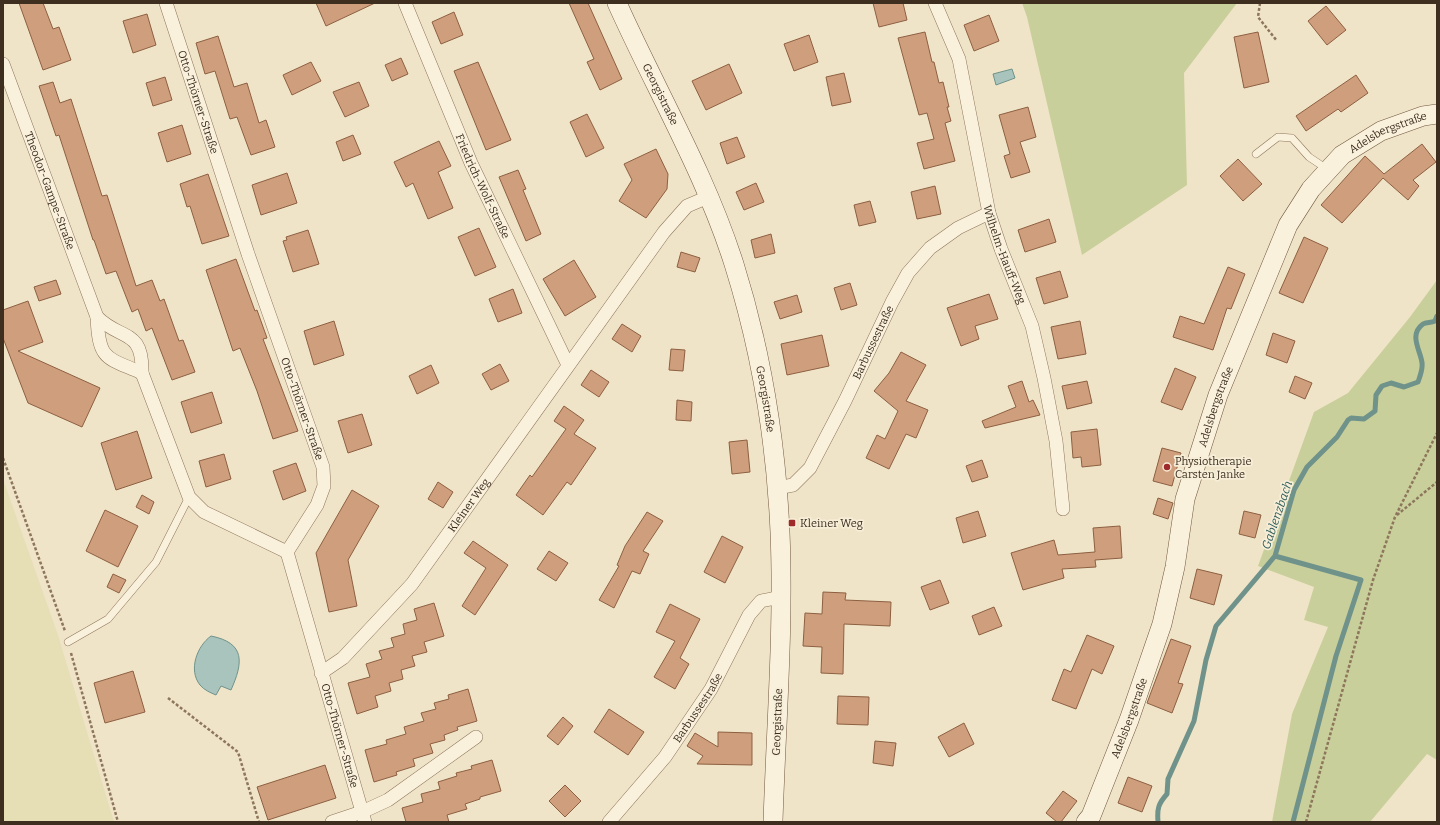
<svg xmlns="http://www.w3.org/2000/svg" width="1440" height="825" font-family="Bitter,serif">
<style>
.farmland{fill:#e6deb5}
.green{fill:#c9cf9b}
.water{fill:#a9c4bc;stroke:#6f938a}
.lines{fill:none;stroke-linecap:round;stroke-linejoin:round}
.stream{stroke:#6f938a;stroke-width:5}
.building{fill:#cf9f7d;stroke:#8d5f41}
.lane-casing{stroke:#8d765c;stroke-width:8}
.street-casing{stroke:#8d765c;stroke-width:14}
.secondary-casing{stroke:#6f573f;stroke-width:20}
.path{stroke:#8d765c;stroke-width:2.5;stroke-dasharray:3 2;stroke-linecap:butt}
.lane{stroke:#faf1dc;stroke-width:7}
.street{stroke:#faf1dc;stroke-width:13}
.secondary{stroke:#faf1dc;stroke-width:19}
.poi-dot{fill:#9e2a2b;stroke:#f7eed8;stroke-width:1.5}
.labels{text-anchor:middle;stroke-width:3.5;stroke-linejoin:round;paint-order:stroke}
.street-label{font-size:11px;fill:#3d2e20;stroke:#f7eed8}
.poi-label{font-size:11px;fill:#3d2e20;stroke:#f7eed8;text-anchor:start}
.water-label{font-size:12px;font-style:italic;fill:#2f5d5a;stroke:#f7eed8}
</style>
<rect width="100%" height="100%" fill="#f0e4c8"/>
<path class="farmland" d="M 3,479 L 58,635 L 114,822 L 3,822 Z"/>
<path class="green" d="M 1022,3 L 1237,3 L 1184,73 L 1187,185 L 1082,255 L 1027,17 Z
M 1437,280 L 1437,760 L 1427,754 L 1370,822 L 1272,822 L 1292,714 L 1328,627 L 1304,620 L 1314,587 L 1258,566 L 1314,412 L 1348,393 L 1410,317 Z"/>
<path class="water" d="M 1012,69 L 1015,78 L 996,85 L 993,74 Z
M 211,636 C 246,643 243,663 231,690 L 221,686 L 216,695 C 211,693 204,690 200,685 C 188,670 197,646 211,636 Z"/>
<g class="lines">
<path class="stream" d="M 1275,556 L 1361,580 L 1336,656 L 1293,822
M 1158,822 C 1157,809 1158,804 1167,794 L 1168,779 L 1194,721 L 1206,660 L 1216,626 L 1275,556 L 1294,490 L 1307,467 L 1337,437 L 1348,420 L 1351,418 L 1364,419 L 1375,411 L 1376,395 L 1382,386 L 1391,383 L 1404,387 L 1418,382 C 1420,376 1423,369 1422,363 C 1421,351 1408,335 1423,324 C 1426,322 1431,323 1435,321 L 1437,316"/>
</g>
<path class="building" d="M 19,3 L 43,3 L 53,29 L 59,27 L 71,60 L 43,70 Z
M 316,3 L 375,3 L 326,26 Z
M 569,3 L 588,3 L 622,79 L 600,90 L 587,62 L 594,59 Z
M 873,3 L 903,3 L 907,20 L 879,27 Z
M 1326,6 L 1346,30 L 1327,45 L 1308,21 Z
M 454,12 L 463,35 L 441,44 L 432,22 Z
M 147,14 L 156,45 L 133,53 L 123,21 Z
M 989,15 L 999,41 L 974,51 L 964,25 Z
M 925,32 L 932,62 L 934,62 L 939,83 L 943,82 L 949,107 L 947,107 L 951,121 L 945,123 L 955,161 L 924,169 L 917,143 L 934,139 L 927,113 L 919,115 L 898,38 Z
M 1258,32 L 1269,82 L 1244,88 L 1234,37 Z
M 809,35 L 818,62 L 794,71 L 784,44 Z
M 218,36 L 234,87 L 247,83 L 259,123 L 266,120 L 275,147 L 251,155 L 237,117 L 230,119 L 215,71 L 205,74 L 196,43 Z
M 401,58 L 408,74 L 392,81 L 385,65 Z
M 311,62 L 321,81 L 292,95 L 283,75 Z
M 478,62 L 511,140 L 486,150 L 454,71 Z
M 729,64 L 742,93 L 706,110 L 692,81 Z
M 844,73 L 851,102 L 832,106 L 826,77 Z
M 1356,75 L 1368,93 L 1341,112 L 1338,109 L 1306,131 L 1296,116 Z
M 165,77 L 172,100 L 153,106 L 146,83 Z
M 53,82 L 60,103 L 71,99 L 102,196 L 107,195 L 136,286 L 152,280 L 160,301 L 164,299 L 179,341 L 183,340 L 195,372 L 172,380 L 152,328 L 146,331 L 138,309 L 132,312 L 116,271 L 106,274 L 94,240 L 93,240 L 59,135 L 56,136 L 39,86 Z
M 359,82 L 369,106 L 345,117 L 333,92 Z
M 1028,107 L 1036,137 L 1020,142 L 1030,172 L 1011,178 L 1004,156 L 1010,154 L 999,115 Z
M 587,114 L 604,148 L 586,157 L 570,122 Z
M 182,125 L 191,154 L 167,162 L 158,133 Z
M 353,135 L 361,154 L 343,161 L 336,142 Z
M 737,137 L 745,157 L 727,164 L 720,143 Z
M 439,141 L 451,166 L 438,172 L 453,208 L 428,219 L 413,183 L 406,187 L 394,162 Z
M 1422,144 L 1436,162 L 1413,180 L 1419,186 L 1408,200 L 1383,178 L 1342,223 L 1321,205 L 1365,156 L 1384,174 Z
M 656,149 L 668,174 L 667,189 L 646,218 L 619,201 L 632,180 L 624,164 Z
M 1238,159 L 1262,184 L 1243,201 L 1220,176 Z
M 518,170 L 526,189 L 523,190 L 541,234 L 526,241 L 499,177 Z
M 287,173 L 297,203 L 261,215 L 252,185 Z
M 208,174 L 229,236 L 202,244 L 190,206 L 187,207 L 180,184 Z
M 756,183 L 764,202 L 744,210 L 736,192 Z
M 935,186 L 941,214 L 917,219 L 911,192 Z
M 870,201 L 876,222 L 859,226 L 854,205 Z
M 1049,219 L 1056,242 L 1025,252 L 1018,230 Z
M 479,228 L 496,267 L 475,276 L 458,237 Z
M 308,230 L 319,264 L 293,272 L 283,241 L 287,240 L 286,237 Z
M 771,234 L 775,253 L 755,258 L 751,240 Z
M 1304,237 L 1328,248 L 1303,303 L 1279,293 Z
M 681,252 L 700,258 L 695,272 L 677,267 Z
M 236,259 L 255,311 L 257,310 L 267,338 L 263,339 L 298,431 L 273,439 L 257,391 L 240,348 L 233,351 L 206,270 Z
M 574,260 L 596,297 L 565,316 L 543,279 Z
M 1228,267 L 1245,274 L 1231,309 L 1227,308 L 1213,350 L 1173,337 L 1180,316 L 1204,324 Z
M 1060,271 L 1068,297 L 1044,304 L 1036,278 Z
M 56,280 L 61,294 L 39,301 L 34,287 Z
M 850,283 L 857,305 L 841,310 L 834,288 Z
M 513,289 L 522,313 L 498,322 L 489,299 Z
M 989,294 L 998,319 L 975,326 L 979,339 L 961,346 L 947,308 Z
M 797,295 L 802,312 L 780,319 L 774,302 Z
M 28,301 L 43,342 L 18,351 L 100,388 L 82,427 L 28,403 L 3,338 L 3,310 Z
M 334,321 L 344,355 L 314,365 L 304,331 Z
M 1080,321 L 1086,354 L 1058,359 L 1051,327 Z
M 622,324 L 641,336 L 632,352 L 612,339 Z
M 1273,333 L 1295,341 L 1287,363 L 1266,355 Z
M 822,335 L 829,366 L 787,375 L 781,344 Z
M 671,349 L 685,350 L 683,371 L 669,370 Z
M 901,352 L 926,365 L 906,401 L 928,410 L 916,438 L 906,434 L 889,469 L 866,458 L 877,435 L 885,439 L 898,411 L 874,391 L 889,373 Z
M 500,364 L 509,381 L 491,390 L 482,374 Z
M 431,365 L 439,383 L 417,394 L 409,376 Z
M 1175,368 L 1196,377 L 1182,410 L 1161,402 Z
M 591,370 L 609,382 L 599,397 L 581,385 Z
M 1295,376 L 1312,383 L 1305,399 L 1289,392 Z
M 1022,381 L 1029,402 L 1033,400 L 1040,415 L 985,428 L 982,421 L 1016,407 L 1008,386 Z
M 1087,381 L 1092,403 L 1067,409 L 1062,386 Z
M 212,392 L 222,423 L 191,433 L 181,402 Z
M 677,400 L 692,402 L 691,421 L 676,420 Z
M 564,406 L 584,420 L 574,434 L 596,448 L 571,485 L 567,482 L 543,515 L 516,495 L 530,475 L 532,477 L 566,429 L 554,421 Z
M 362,414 L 372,445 L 348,453 L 338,421 Z
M 1097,429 L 1101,465 L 1082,467 L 1081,457 L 1073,458 L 1071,432 Z
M 137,431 L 152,478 L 116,490 L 101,443 Z
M 747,440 L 750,472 L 732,474 L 729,442 Z
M 1162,448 L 1181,453 L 1172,486 L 1153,481 Z
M 224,454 L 231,479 L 206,487 L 199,461 Z
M 982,460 L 988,477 L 972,482 L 966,466 Z
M 296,463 L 306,491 L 283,500 L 273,471 Z
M 438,482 L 453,492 L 443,508 L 428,499 Z
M 352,490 L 379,506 L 348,560 L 357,606 L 329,612 L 316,553 Z
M 142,495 L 154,502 L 149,514 L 136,507 Z
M 1158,498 L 1173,503 L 1168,519 L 1153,514 Z
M 105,510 L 138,526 L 118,567 L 86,551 Z
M 978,511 L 986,536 L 963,543 L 956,518 Z
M 1244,511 L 1261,515 L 1255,538 L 1239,534 Z
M 647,512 L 663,521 L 643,551 L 649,554 L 640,574 L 632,571 L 614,608 L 599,600 L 619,566 L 617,565 L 625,546 Z
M 1120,526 L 1122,558 L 1095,560 L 1096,567 L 1062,569 L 1064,578 L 1023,590 L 1011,553 L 1054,540 L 1058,555 L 1095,552 L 1093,528 Z
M 722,536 L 743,547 L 725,583 L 704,572 Z
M 473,541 L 508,565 L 475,615 L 462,606 L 486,568 L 464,553 Z
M 549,551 L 568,563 L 556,581 L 537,569 Z
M 1197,569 L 1222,575 L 1214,605 L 1190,598 Z
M 113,574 L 126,580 L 119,593 L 107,587 Z
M 940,580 L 949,603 L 930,610 L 921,587 Z
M 823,592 L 846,593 L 845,600 L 891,602 L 890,626 L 844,624 L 843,674 L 821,673 L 822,647 L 803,646 L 805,613 L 822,614 Z
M 434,603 L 444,636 L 424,642 L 427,652 L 412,656 L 415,666 L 401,670 L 403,679 L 389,683 L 391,691 L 375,696 L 378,707 L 357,714 L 348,683 L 370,677 L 366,664 L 382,659 L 379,651 L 394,647 L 391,638 L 405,634 L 403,624 L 417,620 L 414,609 Z
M 670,604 L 700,619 L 680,658 L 689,664 L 675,689 L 654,677 L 675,641 L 656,632 Z
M 994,607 L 1002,626 L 979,635 L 972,616 Z
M 1087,635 L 1114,646 L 1102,674 L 1092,669 L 1076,709 L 1052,700 L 1064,669 L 1071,672 Z
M 1171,639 L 1191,646 L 1178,683 L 1183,684 L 1172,713 L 1147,703 Z
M 133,671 L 145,712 L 105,723 L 94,683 Z
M 468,689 L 477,721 L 457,727 L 458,730 L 444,735 L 445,740 L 430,744 L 433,753 L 413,759 L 415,766 L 396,772 L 397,775 L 374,782 L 365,750 L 387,744 L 386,740 L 406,734 L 404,727 L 424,721 L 421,713 L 436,709 L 434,703 L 449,699 L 448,695 Z
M 838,696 L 869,697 L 868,725 L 837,724 Z
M 609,709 L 644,732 L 628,755 L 594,732 Z
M 563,717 L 573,726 L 558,745 L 547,736 Z
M 964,723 L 974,744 L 949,757 L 938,737 Z
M 718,732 L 752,733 L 752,765 L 697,764 L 703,756 L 687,746 L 695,733 L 718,747 Z
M 875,741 L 896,743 L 893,766 L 873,763 Z
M 492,760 L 501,791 L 480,797 L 480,799 L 465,804 L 467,809 L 447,815 L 449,822 L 406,822 L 402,808 L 423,802 L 421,794 L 440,789 L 438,782 L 457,776 L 456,773 L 472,769 L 471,766 Z
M 325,765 L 336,798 L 268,820 L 257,787 Z
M 1128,777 L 1152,786 L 1142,812 L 1118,803 Z
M 565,785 L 581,801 L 565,817 L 549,801 Z
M 1063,791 L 1077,801 L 1061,822 L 1057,822 L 1046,813 Z"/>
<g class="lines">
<defs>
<path id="lane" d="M 1256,154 L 1278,137 L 1292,138 L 1309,157 L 1327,169
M 68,642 L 108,619 L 156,562 L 189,497"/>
<g id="street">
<path id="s1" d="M 166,3 L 248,254 L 323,467 L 324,486 L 317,505 L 287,552 L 365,822"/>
<path id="s2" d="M 405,3 L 471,163 L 568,365"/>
<path id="s3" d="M 935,3 L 959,59 L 989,213 L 1001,249 L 1032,326 L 1044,378 L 1056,441 L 1063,509"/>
<path id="s4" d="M 3,64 L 97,317 C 99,361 106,357 142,373"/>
<path d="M 97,317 C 121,341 143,328 142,373 L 189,497 L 204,512 L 287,552"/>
<path id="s5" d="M 777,488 L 793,485 L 810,468 L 845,401 L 892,302 L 908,273 L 930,248 L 958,228 L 989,213"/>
<path id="s6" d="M 321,673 L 343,658 L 412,584 L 664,232 L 687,206 L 708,197"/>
<path d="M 332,822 L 362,812 L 388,800 L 476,737"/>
<path id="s7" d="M 609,822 L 665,757 L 711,689 L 749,615 L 761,601 L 781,597"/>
</g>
<g id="secondary">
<path id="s8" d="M 617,3 C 656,90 705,173 734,264 C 761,350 776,441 780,532 C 784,628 776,726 773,822"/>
<path id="s9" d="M 1086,822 L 1091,816 L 1129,720 L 1162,624 L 1175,567 L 1185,499 L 1218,395 L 1288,225 L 1311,189 L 1342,155 L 1381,131 L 1423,116 L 1437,114"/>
</g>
</defs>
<use href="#lane" class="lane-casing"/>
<use href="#street" class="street-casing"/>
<use href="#secondary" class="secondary-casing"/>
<path class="path" d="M 1260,3 L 1258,17 L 1277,41
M 3,458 L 65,631
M 1397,515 L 1437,482
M 71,653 L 118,822
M 168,698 L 238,752 L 259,822
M 1306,822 L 1373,580 L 1395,517 L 1437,433"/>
<use href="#lane" class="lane"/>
<use href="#street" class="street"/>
<use href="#secondary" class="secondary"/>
</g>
<g class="poi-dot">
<circle cx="1167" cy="467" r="4"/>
<rect x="788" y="519" width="8" height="8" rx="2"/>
</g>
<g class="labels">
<g class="street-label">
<text dy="4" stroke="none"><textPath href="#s8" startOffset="101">Georgistraße</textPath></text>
<text dy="4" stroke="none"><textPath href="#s1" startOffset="104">Otto-Thörner-Straße</textPath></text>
<text dy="4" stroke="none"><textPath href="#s9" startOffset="773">Adelsbergstraße</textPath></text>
<text dy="4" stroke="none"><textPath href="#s2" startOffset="199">Friedrich-Wolf-Straße</textPath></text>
<text dy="4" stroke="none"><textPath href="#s4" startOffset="135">Theodor-Gampe-Straße</textPath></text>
<text dy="4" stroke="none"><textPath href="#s3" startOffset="262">Wilhelm-Hauff-Weg</textPath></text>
<text dy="4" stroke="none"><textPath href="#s5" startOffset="181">Barbussestraße</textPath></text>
<text dy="4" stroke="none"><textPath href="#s8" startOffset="425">Georgistraße</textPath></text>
<text dy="4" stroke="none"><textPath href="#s9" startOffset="437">Adelsbergstraße</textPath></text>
<text dy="4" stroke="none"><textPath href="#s1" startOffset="428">Otto-Thörner-Straße</textPath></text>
<text dy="4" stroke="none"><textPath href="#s6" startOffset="225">Kleiner Weg</textPath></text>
<text dy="4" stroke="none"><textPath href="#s7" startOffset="145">Barbussestraße</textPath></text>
<text dy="4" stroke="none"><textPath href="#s9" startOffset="113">Adelsbergstraße</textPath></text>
<text transform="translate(777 722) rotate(-88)" y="4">Georgistraße</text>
<text dy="4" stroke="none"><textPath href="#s1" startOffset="776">Otto-Thörner-Straße</textPath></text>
</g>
<g class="poi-label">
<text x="1175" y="465">Physiotherapie<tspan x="1175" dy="13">Carsten Janke</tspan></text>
<text x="800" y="527">Kleiner Weg</text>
</g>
<g class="water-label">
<text transform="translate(1277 515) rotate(-71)" y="4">Gablenzbach</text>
</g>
</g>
<rect width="1440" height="825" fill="none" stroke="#3d2e20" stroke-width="8"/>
</svg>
